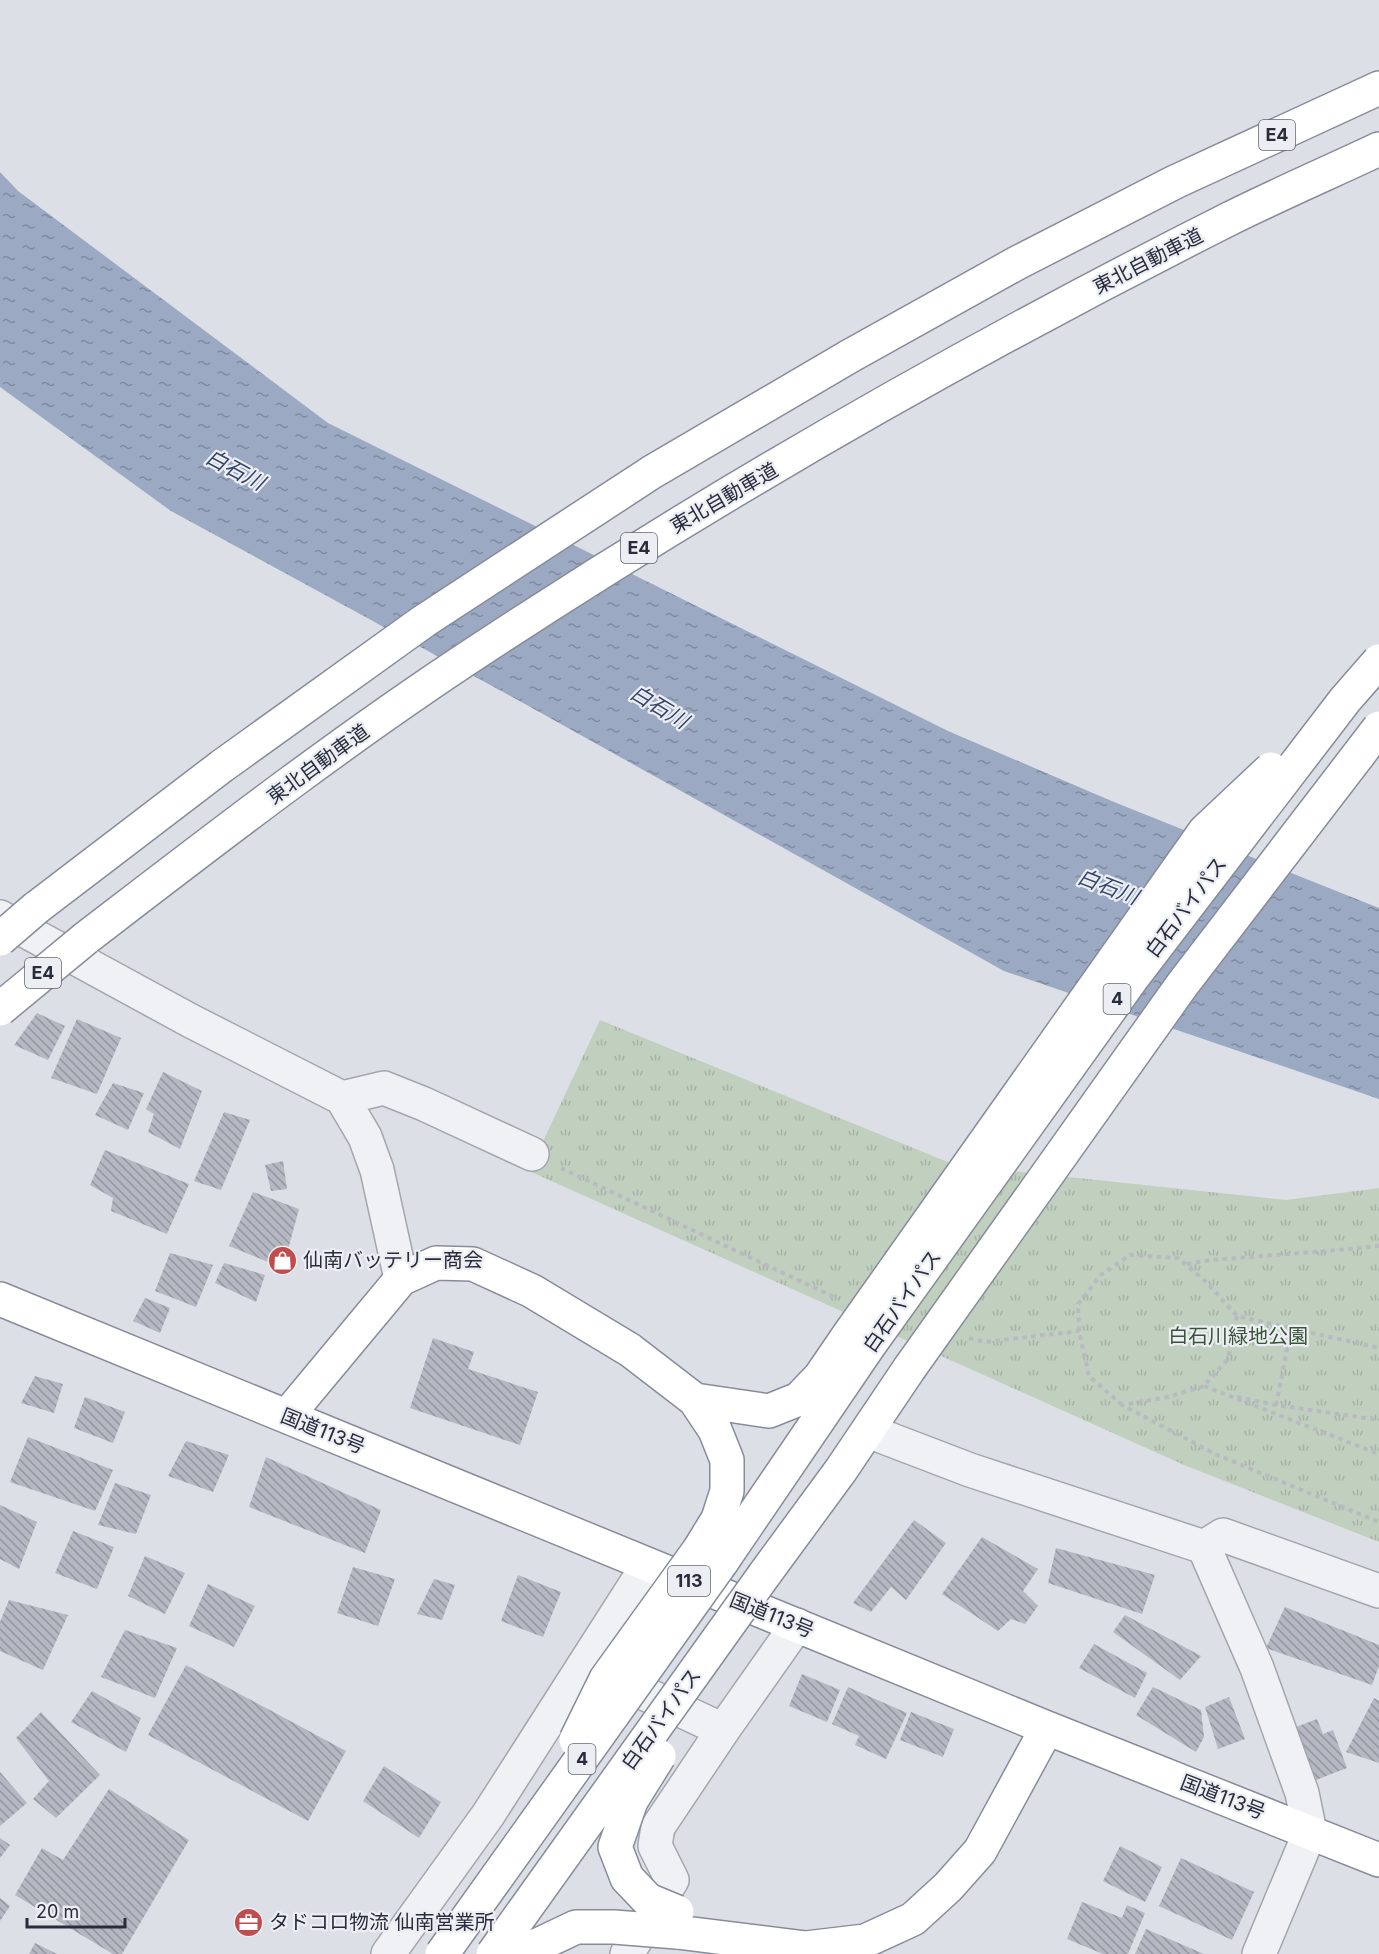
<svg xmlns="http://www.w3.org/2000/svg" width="1379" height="1954" font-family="Inter,'Noto Sans JP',sans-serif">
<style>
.grass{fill:url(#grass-tufts)}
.water{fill:url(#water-ripples)}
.building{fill:url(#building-back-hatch)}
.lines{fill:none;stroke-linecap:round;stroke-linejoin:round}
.minor-casing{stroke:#a3a6af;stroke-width:36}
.highway-casing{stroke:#868c9b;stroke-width:36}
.path{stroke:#b7bac0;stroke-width:4;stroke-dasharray:4.5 4.5;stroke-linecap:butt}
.minor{stroke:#eff1f4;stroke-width:33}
.highway{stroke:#fff;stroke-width:33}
.highway-bridge-casing{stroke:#868c9b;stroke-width:36;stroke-linecap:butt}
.highway-bridge{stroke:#fff;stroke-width:33}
.labels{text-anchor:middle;stroke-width:4.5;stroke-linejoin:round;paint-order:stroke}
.shield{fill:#eceef4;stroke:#636672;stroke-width:1.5}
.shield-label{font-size:18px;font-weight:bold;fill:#282c3b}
.street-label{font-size:20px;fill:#282c3b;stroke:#eceef4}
.poi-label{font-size:20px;fill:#282c3b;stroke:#eceef4;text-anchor:start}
.park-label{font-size:20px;fill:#385537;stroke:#eceef4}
.water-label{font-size:21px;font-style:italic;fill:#36476b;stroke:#eceef4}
</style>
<defs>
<pattern id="grass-tufts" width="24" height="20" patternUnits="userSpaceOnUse" patternTransform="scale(1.5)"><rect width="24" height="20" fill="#c1cfbf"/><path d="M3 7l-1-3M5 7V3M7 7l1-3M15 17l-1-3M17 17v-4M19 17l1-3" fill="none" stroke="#a6b2a5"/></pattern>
<pattern id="water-ripples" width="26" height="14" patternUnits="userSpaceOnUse" patternTransform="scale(1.5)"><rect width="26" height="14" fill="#9ba9c3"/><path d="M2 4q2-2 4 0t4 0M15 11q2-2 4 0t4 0" fill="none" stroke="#7e8aa0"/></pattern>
<pattern id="building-back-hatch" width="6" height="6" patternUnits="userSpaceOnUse" patternTransform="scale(1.5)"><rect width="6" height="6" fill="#b5b8c2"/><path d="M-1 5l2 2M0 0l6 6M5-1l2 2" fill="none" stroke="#93969f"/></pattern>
</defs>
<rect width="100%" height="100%" fill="#dddfe6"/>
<path class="grass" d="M 600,1020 L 955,1165 L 1286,1200 L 1379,1188 L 1379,1542 L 1184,1465 L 529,1171 Z"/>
<path class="water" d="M 0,172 L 18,191 L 328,423 L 948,731 L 1114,802 L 1379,908 L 1379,1099 L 1004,971 L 516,699 L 171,511 L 0,387 Z"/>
<path class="building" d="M 37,1013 L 65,1026 L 48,1060 L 14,1045 Z
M 77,1019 L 121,1038 L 97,1094 L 51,1078 Z
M 163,1072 L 202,1091 L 180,1149 L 148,1132 L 154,1114 L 146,1109 Z
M 113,1083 L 144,1093 L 128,1130 L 95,1115 Z
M 224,1112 L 250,1120 L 221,1190 L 194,1181 Z
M 105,1150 L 189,1184 L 167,1234 L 111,1211 L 113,1198 L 90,1185 Z
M 283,1161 L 287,1189 L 271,1191 L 265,1165 Z
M 253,1192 L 299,1209 L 283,1268 L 229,1246 Z
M 170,1253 L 213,1265 L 196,1307 L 155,1291 Z
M 224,1263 L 265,1275 L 256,1302 L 215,1283 Z
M 145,1298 L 170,1308 L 160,1333 L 133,1321 Z
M 433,1338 L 474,1352 L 468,1369 L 538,1392 L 520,1445 L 410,1408 Z
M 35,1376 L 63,1384 L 54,1413 L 21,1403 Z
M 85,1397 L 125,1412 L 113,1443 L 74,1428 Z
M 28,1437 L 113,1470 L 95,1511 L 10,1482 Z
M 186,1441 L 229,1455 L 213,1492 L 168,1476 Z
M 266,1457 L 381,1510 L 365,1553 L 249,1507 Z
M 115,1483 L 151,1495 L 136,1534 L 98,1525 Z
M 0,1505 L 37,1522 L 19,1569 L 0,1559 Z
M 914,1520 L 946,1543 L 906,1600 L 891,1587 L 871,1612 L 853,1603 Z
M 73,1531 L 114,1547 L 97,1589 L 55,1573 Z
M 982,1537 L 1038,1569 L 1023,1591 L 1038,1606 L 1025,1624 L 1011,1619 L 998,1631 L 942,1594 Z
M 1056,1548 L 1155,1575 L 1142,1614 L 1048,1583 Z
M 145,1556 L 185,1573 L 165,1614 L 128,1596 Z
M 353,1567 L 395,1579 L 378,1626 L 337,1613 Z
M 518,1575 L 561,1592 L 543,1637 L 501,1621 Z
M 434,1579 L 455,1585 L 442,1620 L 417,1614 Z
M 208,1584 L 255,1606 L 234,1647 L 189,1626 Z
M 9,1600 L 68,1615 L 43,1670 L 0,1651 L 0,1622 Z
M 1285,1607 L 1379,1645 L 1379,1666 L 1372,1685 L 1266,1648 Z
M 1125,1615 L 1201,1656 L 1180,1680 L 1113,1632 Z
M 125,1630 L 177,1648 L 155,1698 L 101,1677 Z
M 1094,1644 L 1147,1673 L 1135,1698 L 1079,1668 Z
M 186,1665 L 346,1751 L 308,1821 L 148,1735 Z
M 802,1674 L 840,1690 L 827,1722 L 789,1706 Z
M 848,1687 L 907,1713 L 886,1759 L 855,1745 L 859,1736 L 832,1724 Z
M 1153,1687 L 1201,1710 L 1204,1737 L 1196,1752 L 1136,1715 Z
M 92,1691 L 141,1718 L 126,1752 L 71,1722 Z
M 1229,1697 L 1245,1739 L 1218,1749 L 1205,1707 Z
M 1374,1698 L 1379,1701 L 1379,1763 L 1346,1752 Z
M 41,1712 L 100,1775 L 56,1818 L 33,1799 L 49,1781 L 16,1738 Z
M 911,1712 L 954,1729 L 943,1757 L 900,1740 Z
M 1317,1719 L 1323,1734 L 1333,1730 L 1347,1768 L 1316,1780 L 1296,1727 Z
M 384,1766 L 441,1802 L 419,1838 L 363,1801 Z
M 0,1772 L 27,1803 L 0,1826 Z
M 109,1789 L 189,1840 L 122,1954 L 113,1954 L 15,1895 L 42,1848 L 63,1860 Z
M 0,1838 L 10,1845 L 0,1858 Z
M 1120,1846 L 1162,1867 L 1145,1902 L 1103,1881 Z
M 1181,1858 L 1254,1892 L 1232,1940 L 1159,1906 Z
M 0,1898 L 10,1906 L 0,1921 Z
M 1082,1902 L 1122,1918 L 1127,1905 L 1145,1913 L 1128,1954 L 1103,1954 L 1067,1939 Z
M 1146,1929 L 1204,1954 L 1135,1954 Z
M 35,1943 L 57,1954 L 29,1954 Z"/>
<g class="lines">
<defs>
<path id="minor" d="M 0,917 L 191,1021 L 342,1098 L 365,1137 L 377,1170 L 401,1279
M 342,1098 L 384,1088 L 424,1104 L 532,1154
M 868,1431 L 970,1470 L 1204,1547 L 1257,1668 L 1302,1793 L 1310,1832 L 1259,1954
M 1204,1547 L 1223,1535 L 1379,1591
M 607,1676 L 723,1730
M 388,1954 L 488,1815 L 648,1565
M 627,1954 L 672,1880 L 655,1846 L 658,1827 L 723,1730 L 797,1625"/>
<path id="highway" d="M 36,908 L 222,766 L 424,621 L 652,472 L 850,356 L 1017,263 L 1175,182 L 1379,88
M 86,938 C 215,839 344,739 480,650 C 720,492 971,349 1227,220 C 1277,195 1328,173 1379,149
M 0,1299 L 1047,1728 L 1379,1860
M 695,1400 L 769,1411 L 799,1399 L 820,1377 L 848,1336
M 287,1416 L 401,1279 L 436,1263 L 473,1264 L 532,1291 L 630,1350 L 695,1400 L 715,1430 L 727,1460 L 727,1491 L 718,1519 L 699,1550
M 721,1563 L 868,1347
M 764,1575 L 841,1470 L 909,1369
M 677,1932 L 806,1948 L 865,1941 L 913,1919 L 948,1887 L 980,1851 L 1047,1728"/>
</defs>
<use href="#minor" class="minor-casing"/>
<use href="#highway" class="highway-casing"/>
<path class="path" d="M 561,1168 L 836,1298
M 1187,1264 L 1211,1260 L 1327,1251 L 1379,1246
M 1237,1316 L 1228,1359 L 1204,1386 L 1168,1397 L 1122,1405 L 1217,1455 L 1379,1522
M 969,1338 L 985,1342 L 1079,1331
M 1204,1386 L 1379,1454
M 1237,1397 L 1276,1405 L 1379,1420
M 1122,1405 L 1089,1376 L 1079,1331 L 1078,1304 L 1101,1275 L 1130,1255 L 1178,1258 L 1206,1282 L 1237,1316 L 1379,1348
M 1276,1405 L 1291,1329"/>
<use href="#minor" class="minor"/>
<use href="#highway" class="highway"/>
<defs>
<path id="highway-bridge" d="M 0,939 L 36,908
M 0,1009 L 86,938
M 848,1336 L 1205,831 L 1271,769
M 868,1347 L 1133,977 L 1345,700 L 1379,661
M 909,1369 L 1182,985 L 1379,728
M 576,1740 L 606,1679 L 699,1550
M 659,1756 L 631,1801 L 615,1847 L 627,1878 L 648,1900 L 677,1912
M 442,1954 L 721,1563
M 493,1954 L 764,1575
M 519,1954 L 576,1927 L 614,1927 L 677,1932"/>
</defs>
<use href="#highway-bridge" class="highway-bridge-casing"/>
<use href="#highway-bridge" class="highway-bridge"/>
</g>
<defs>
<symbol id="shop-disc" viewBox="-11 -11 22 22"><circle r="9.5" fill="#c14c4e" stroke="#eceef4"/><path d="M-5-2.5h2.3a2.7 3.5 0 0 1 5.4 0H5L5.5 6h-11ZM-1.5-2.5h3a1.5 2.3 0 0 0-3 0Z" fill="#fff"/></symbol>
<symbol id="office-disc" viewBox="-11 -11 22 22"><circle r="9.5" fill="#c14c4e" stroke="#eceef4"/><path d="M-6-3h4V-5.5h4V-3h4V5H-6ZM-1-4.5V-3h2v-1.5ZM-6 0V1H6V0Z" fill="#fff"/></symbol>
</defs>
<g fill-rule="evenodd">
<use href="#shop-disc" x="266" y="1244" width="33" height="33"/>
<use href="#office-disc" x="232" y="1906" width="33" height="33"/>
</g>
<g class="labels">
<g class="shield">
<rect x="1259" y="120" width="36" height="30" rx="4.5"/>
<rect x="621" y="533" width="36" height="30" rx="4.5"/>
<rect x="25" y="958" width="36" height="30" rx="4.5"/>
<rect x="1103.5" y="984" width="27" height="30" rx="4.5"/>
<rect x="668" y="1566" width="42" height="30" rx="4.5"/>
<rect x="568.5" y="1744" width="27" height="30" rx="4.5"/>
</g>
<g class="shield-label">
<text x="1277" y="141">E4</text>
<text x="639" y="554">E4</text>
<text x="43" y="979">E4</text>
<text x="1117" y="1005">4</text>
<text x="689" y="1587">113</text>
<text x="582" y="1765">4</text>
</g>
<g class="street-label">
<text transform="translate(1148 261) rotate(-27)" y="7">東北自動車道</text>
<text transform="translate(724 498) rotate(-30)" y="7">東北自動車道</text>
<text transform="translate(318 764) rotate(-36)" y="7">東北自動車道</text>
<text transform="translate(1186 907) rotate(-53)" y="7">白石バイパス</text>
<text transform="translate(902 1301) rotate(-55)" y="7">白石バイパス</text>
<text transform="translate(323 1431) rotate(22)" y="7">国道113号</text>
<text transform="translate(772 1615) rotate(22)" y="7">国道113号</text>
<text transform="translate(661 1719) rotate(-54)" y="7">白石バイパス</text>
<text transform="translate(1223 1797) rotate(21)" y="7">国道113号</text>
</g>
<g class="poi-label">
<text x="303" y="1267">仙南バッテリー商会</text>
<text x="269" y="1929">タドコロ物流 仙南営業所</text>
</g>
<g class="park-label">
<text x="1238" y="1343">白石川緑地公園</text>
</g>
<g class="water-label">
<text transform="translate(235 470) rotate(28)" y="7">白石川</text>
<text transform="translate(659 707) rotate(31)" y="7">白石川</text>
<text transform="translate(1108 887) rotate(21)" y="7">白石川</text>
</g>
</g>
<path d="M27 1918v9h98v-9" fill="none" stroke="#282c3b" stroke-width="3"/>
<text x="36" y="1918" font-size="18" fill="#282c3b" stroke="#eceef4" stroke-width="4.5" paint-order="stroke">20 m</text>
</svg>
